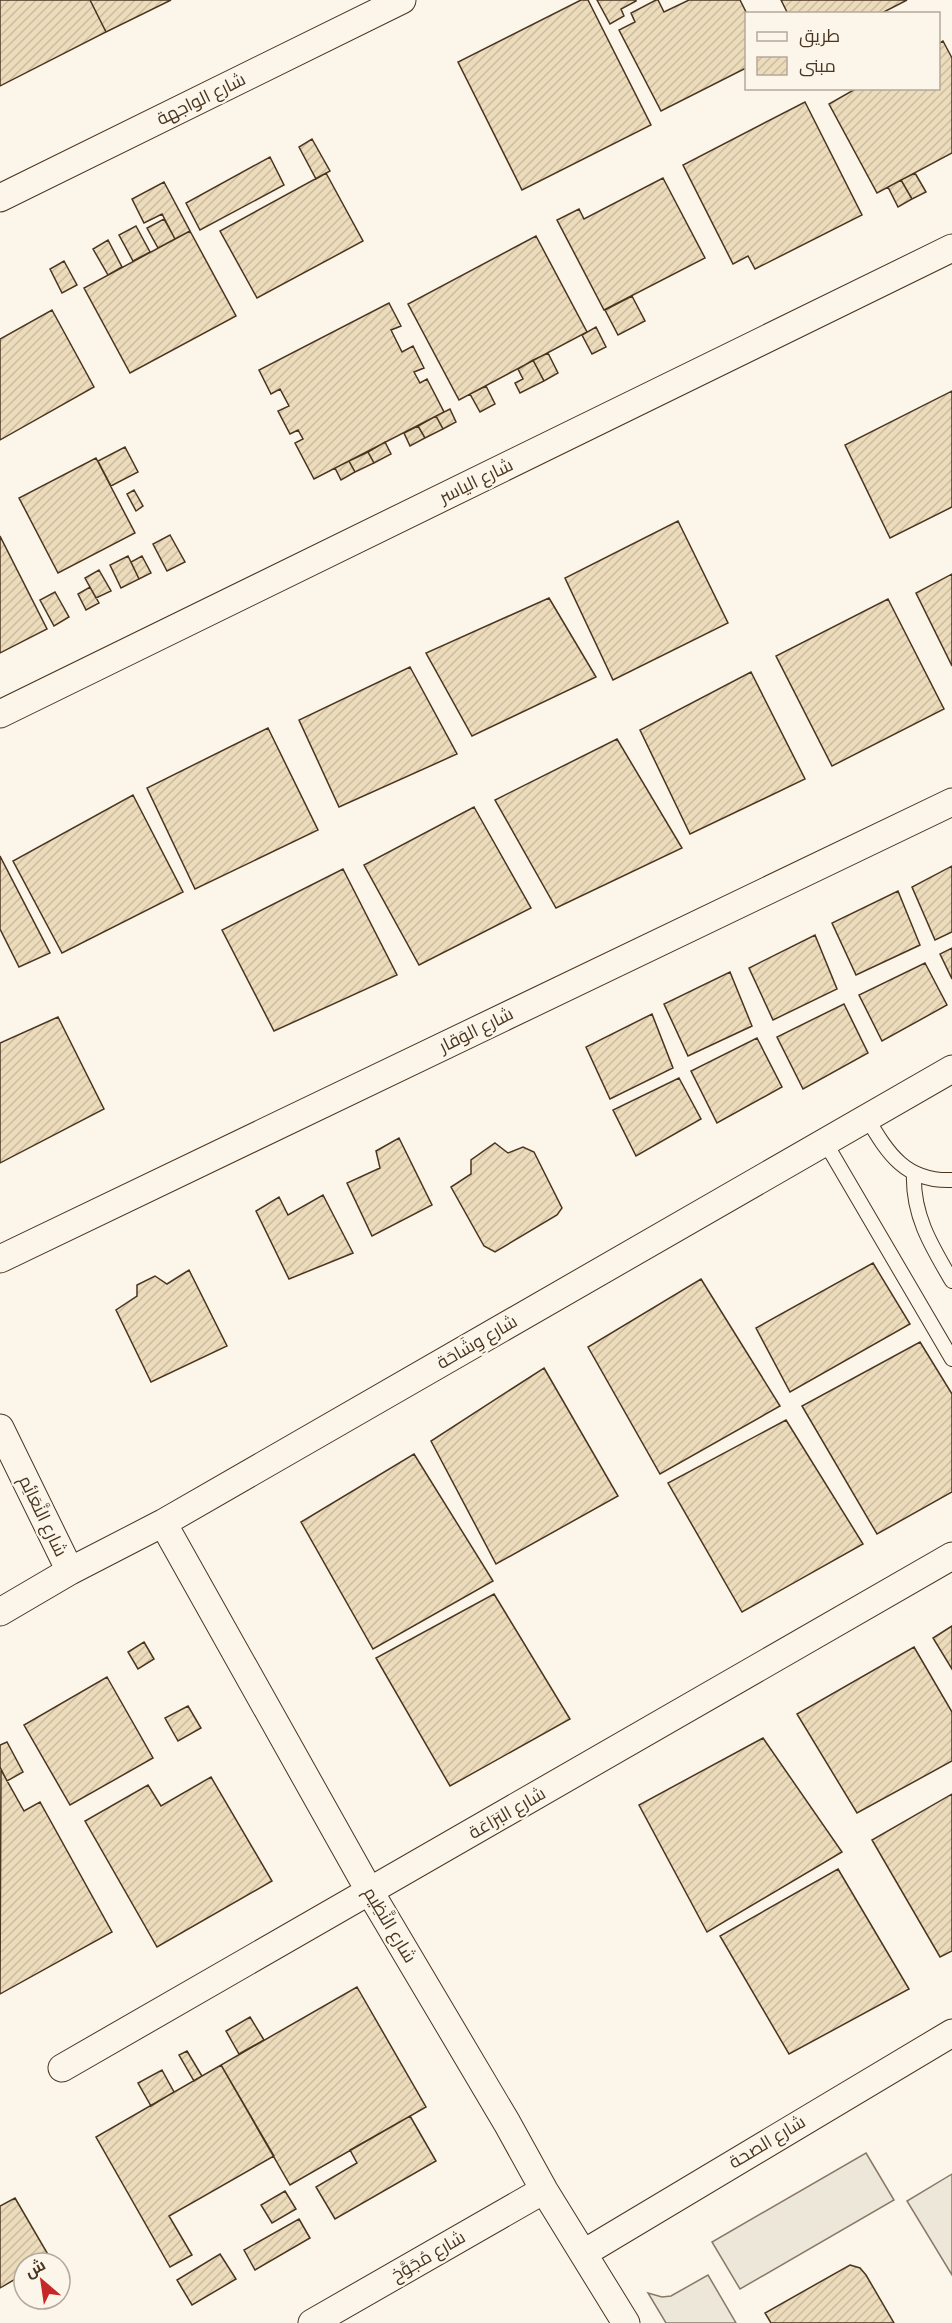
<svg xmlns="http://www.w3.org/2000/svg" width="952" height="2323" font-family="Cabin,Cairo,sans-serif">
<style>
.parking{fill:#ede7d9;stroke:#887966;stroke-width:1.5}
.building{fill:url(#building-hatch);stroke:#4a3520;stroke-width:1.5}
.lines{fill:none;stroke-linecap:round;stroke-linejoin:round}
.lane-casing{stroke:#4a3520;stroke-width:16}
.street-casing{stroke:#4a3520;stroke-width:29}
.lane{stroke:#fbf6e9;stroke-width:14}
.street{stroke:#fbf6e9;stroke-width:27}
.labels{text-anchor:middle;stroke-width:4.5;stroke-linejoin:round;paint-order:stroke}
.street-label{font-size:18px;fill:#4a3520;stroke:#fbf6e9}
</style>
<defs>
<pattern id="building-hatch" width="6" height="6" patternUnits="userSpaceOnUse" patternTransform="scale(1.5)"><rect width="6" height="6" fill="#ecdcbc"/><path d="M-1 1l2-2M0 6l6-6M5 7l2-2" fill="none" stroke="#ccbda1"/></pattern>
</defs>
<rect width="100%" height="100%" fill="#fbf6e9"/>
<path class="parking" d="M 866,2153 L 894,2200 L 740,2289 L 712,2242 Z
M 952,2174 L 952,2275 L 907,2201 Z
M 708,2275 L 736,2323 L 666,2323 L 648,2293 L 662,2297 L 671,2296 Z"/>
<path class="building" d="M 0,0 L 90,0 L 106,32 L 0,86 Z
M 90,0 L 171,0 L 106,32 Z
M 581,0 L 588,0 L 651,125 L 522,190 L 458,62 Z
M 597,0 L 636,0 L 636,1 L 621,9 L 624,16 L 610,24 Z
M 656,0 L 658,0 L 664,12 L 689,0 L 740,0 L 747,14 L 746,68 L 661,111 L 619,30 L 635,22 L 631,13 Z
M 781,0 L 907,0 L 880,14 L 788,14 Z
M 943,41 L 952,58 L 952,153 L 877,193 L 829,104 L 857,88 L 938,88 L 938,44 Z
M 805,102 L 862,215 L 755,269 L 748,256 L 733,264 L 683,165 Z
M 312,139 L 330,171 L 316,179 L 299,147 Z
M 270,157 L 284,185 L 200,230 L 186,203 Z
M 326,173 L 363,241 L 257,298 L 220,231 Z
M 915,173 L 926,192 L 912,199 L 901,180 Z
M 663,178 L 705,258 L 604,310 L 557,220 L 579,209 L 584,219 Z
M 901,180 L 912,199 L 898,207 L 888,187 Z
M 164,182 L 190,231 L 175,239 L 162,214 L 144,223 L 132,199 Z
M 164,219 L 175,239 L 158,248 L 147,228 Z
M 136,226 L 150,252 L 133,261 L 119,235 Z
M 190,231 L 236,316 L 130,373 L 84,288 Z
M 536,236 L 587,332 L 459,400 L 408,304 Z
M 108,240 L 122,267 L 108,275 L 93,249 Z
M 64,261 L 77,285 L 62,293 L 50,269 Z
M 632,296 L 645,321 L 618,335 L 605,310 Z
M 389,303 L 401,326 L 391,330 L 402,352 L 413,346 L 424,368 L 414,372 L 420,383 L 427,379 L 444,412 L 314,479 L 295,443 L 303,439 L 298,430 L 290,434 L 278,411 L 289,406 L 280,389 L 271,394 L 259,370 Z
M 52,310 L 94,387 L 0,440 L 0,339 Z
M 596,327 L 606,347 L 592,354 L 582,335 Z
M 548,353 L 558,373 L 544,381 L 533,360 Z
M 533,360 L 544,381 L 520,393 L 515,383 L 523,379 L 518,369 Z
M 486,386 L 495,404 L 480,412 L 470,394 Z
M 952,391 L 952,507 L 890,538 L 845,445 Z
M 450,409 L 456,422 L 443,429 L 436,416 Z
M 436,416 L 443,429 L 425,438 L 418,426 Z
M 418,426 L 425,438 L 410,446 L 404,433 Z
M 385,442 L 391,454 L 374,463 L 368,452 Z
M 125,447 L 138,472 L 111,486 L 98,461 Z
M 368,452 L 374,463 L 355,472 L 349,461 Z
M 96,458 L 135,533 L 58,573 L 19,498 Z
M 349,461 L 355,472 L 341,480 L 335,468 Z
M 134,490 L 143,506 L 136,511 L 127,494 Z
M 678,521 L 728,623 L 613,680 L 565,578 Z
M 170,535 L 185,562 L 167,571 L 153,544 Z
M 0,536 L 47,629 L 0,653 Z
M 128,556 L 139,579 L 121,588 L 110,565 Z
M 142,556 L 151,573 L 139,579 L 131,562 Z
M 99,570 L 111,591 L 96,598 L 85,578 Z
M 952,574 L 952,666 L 916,593 Z
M 90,587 L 99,603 L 86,610 L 78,594 Z
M 55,592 L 69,617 L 54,626 L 40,600 Z
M 549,598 L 596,677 L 472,736 L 426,653 Z
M 888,599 L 944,709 L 832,766 L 776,656 Z
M 410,667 L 457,754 L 339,807 L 299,720 Z
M 751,672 L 805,779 L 690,834 L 640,730 Z
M 268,728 L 318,830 L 195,889 L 147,788 Z
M 617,739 L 682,848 L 556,908 L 495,800 Z
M 133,795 L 183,892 L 62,953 L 13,861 Z
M 474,807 L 531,908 L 419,965 L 364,865 Z
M 0,856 L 50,953 L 19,967 L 0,929 Z
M 952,866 L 952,932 L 935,940 L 912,887 Z
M 343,869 L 397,975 L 274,1031 L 222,930 Z
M 898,891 L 920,945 L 856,975 L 832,923 Z
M 815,935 L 837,989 L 773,1020 L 749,968 Z
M 952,948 L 952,979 L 940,954 Z
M 925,963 L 947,1005 L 882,1041 L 859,995 Z
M 730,972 L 752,1026 L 688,1056 L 664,1004 Z
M 844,1004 L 868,1053 L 803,1089 L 777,1037 Z
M 652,1014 L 673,1068 L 610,1099 L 586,1047 Z
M 58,1017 L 104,1109 L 0,1163 L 0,1043 Z
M 757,1038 L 782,1087 L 717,1123 L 691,1071 Z
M 679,1078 L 701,1119 L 636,1156 L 613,1110 Z
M 399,1138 L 432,1205 L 372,1236 L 347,1183 L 380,1168 L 376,1151 Z
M 495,1143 L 508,1153 L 523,1147 L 534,1152 L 562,1208 L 557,1215 L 495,1252 L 484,1246 L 451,1187 L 471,1174 L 471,1160 Z
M 323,1195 L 353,1253 L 289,1279 L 256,1211 L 279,1197 L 288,1215 Z
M 873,1263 L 910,1324 L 790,1392 L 756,1328 Z
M 189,1270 L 227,1346 L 151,1382 L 116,1310 L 137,1296 L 137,1285 L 155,1276 L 167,1284 Z
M 701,1279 L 780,1406 L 660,1474 L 588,1347 Z
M 920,1342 L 952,1394 L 952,1492 L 877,1534 L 802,1406 Z
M 544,1368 L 618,1496 L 496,1564 L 431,1441 Z
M 786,1420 L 863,1544 L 742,1612 L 668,1483 Z
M 414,1454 L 493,1581 L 373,1649 L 301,1522 Z
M 494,1594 L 570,1719 L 450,1786 L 376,1658 Z
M 952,1626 L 952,1669 L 933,1638 Z
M 144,1642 L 154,1659 L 138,1669 L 128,1652 Z
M 914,1647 L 952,1712 L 952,1761 L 857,1813 L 797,1714 Z
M 107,1677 L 153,1758 L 70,1805 L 24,1725 Z
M 188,1706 L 201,1728 L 178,1741 L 165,1718 Z
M 763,1738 L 842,1852 L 707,1932 L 639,1805 Z
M 7,1742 L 23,1772 L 7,1781 L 0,1767 L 0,1745 Z
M 1,1770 L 24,1811 L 40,1802 L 112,1932 L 0,1994 Z
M 211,1777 L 272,1881 L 157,1947 L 85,1821 L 148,1785 L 161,1806 Z
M 952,1794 L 952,1951 L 940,1957 L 872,1840 Z
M 838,1869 L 909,1989 L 789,2054 L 720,1936 Z
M 357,1987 L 426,2107 L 290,2185 L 221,2065 Z
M 250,2017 L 264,2040 L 239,2054 L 226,2031 Z
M 187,2051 L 202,2076 L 194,2081 L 179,2055 Z
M 221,2065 L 274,2156 L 169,2216 L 192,2255 L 170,2267 L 96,2137 Z
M 162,2070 L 174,2092 L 151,2106 L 138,2083 Z
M 410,2116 L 436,2161 L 335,2219 L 316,2187 L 357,2163 L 350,2150 Z
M 285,2191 L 296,2209 L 272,2223 L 261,2205 Z
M 15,2198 L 53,2263 L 24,2263 L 24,2291 L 17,2278 L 0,2288 L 0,2206 Z
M 299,2219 L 310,2238 L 255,2270 L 244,2250 Z
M 220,2254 L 236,2279 L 192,2305 L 177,2280 Z
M 850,2265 L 860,2268 L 866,2275 L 894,2323 L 771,2323 L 765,2313 Z"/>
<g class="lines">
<defs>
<path id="lane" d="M 867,1118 C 888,1154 906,1182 952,1180
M 825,1142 L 952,1359
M 914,1173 C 912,1215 932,1247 952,1281"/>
<path id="street" d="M 0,198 L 402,0
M 0,714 L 952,248
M 0,1259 L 952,802
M 0,1428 L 70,1571
M 163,1523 L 370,1892 L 507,2123 L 544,2190 L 626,2323
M 0,1612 L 70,1571 L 163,1523 L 952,1069
M 62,2068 L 952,1556
M 584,2253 L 952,2033
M 312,2323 L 544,2190"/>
</defs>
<use href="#lane" class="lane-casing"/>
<use href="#street" class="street-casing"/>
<use href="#lane" class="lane"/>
<use href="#street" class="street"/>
</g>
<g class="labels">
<g class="street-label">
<text transform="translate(201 99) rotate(-26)" y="6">شارع الواجهة</text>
<text transform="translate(476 481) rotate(-26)" y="6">شارع الياسر</text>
<text transform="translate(476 1030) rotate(-26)" y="6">شارع الوَقار</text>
<text transform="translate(477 1342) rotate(-30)" y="6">شارع وِشَاحَة</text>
<text transform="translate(43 1516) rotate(64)" y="6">شارع النَّعَائِم</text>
<text transform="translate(507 1813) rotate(-30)" y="6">شارع البَرَاعَة</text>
<text transform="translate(390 1925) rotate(59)" y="6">شارع النَّظِيم</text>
<text transform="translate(767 2142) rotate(-31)" y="6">شارع الصحة</text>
<text transform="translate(428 2256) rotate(-30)" y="6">شارع مُجَوَّخ</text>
</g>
</g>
<rect x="745" y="12" width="195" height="78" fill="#fbf6e9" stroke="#b4a999" stroke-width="1.5"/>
<rect x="757" y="32" width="30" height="9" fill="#fbf6e9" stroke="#b4a999" stroke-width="1.5"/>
<text x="799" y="42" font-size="18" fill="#4a3520">طريق</text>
<rect x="757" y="57" width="30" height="18" fill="url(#building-hatch)" stroke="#b4a999" stroke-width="1.5"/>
<text x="799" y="72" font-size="18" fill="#4a3520">مبنى</text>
<g transform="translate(42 2281) rotate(331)"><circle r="28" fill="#fbf6e9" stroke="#b4a999" stroke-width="1.5"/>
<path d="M0-4.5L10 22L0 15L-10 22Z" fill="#c62828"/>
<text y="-9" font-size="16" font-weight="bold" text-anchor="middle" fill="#4a3520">ش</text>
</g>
</svg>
